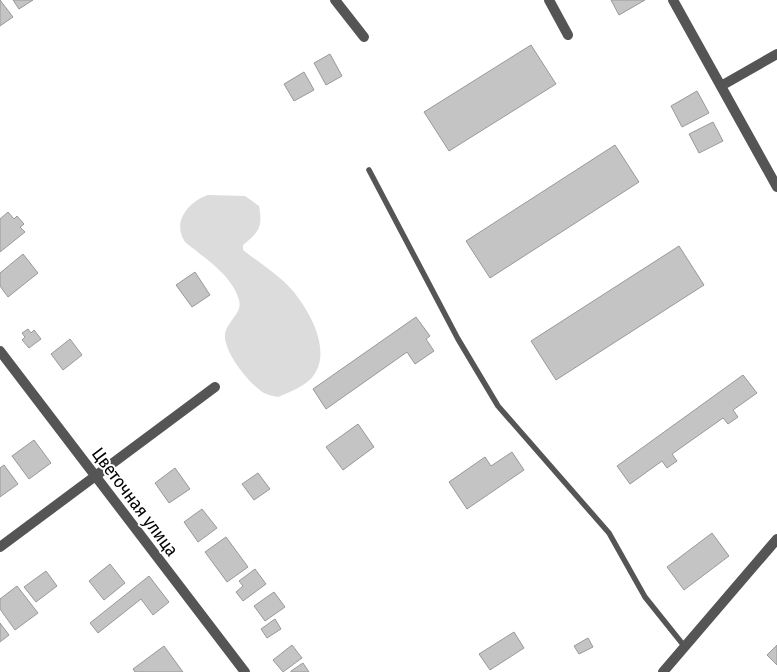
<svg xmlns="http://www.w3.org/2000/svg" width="777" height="672" font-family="'Fira Sans Condensed',sans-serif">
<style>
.green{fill:#dcdcdc}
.building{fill:#c4c4c4;stroke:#999}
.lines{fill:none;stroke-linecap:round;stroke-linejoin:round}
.service{stroke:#555;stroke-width:5.5}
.minor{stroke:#555;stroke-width:10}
.labels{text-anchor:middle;stroke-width:4;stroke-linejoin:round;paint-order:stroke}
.street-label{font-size:18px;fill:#000;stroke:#fff}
</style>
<rect width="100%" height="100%" fill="#fff"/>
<path class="green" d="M 208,195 L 245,196 L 259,206 C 263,227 259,232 243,245 L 243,250 C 262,265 286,279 299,299 C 313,318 330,352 314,375 C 306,386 290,392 278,397 C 273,396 268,395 264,393 C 249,384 223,351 225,334 C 227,321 243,313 239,300 C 234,281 215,265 200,254 C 196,250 189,246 185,242 C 171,221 190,201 208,195 Z"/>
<path class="building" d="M 0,0 L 13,17 L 0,26 Z
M 13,0 L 33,0 L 19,9 Z
M 611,0 L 645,0 L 619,15 Z
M 531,45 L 556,84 L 449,151 L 424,112 Z
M 330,54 L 342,76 L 326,85 L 314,63 Z
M 304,72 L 314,90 L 294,101 L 284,84 Z
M 697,91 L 709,113 L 682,127 L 671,106 Z
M 713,122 L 723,141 L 699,153 L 689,134 Z
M 615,145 L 639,182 L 490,278 L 466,241 Z
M 8,212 L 14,219 L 17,216 L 24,224 L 20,227 L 25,232 L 0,252 L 0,219 Z
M 679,246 L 704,285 L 556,380 L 531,341 Z
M 23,254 L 38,273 L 8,297 L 0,286 L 0,273 Z
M 195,272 L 210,295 L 192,307 L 176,285 Z
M 416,317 L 430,336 L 426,339 L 434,351 L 415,364 L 407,352 L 326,409 L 313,389 Z
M 28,329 L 31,333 L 34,330 L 41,339 L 29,348 L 22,340 L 25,337 L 22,333 Z
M 70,339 L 82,355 L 63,370 L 51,354 Z
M 743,375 L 757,393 L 733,410 L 738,417 L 728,424 L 723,418 L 672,454 L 677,461 L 667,468 L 662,461 L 630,484 L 617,466 Z
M 358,424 L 374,447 L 343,470 L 326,447 Z
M 34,440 L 51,463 L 29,479 L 12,456 Z
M 512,452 L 524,470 L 467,509 L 449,482 L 485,457 L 491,466 Z
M 4,465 L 18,484 L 0,497 L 0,468 Z
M 175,468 L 190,489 L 169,503 L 155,483 Z
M 258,473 L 270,489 L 254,500 L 242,484 Z
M 202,509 L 217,528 L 198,542 L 184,522 Z
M 712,533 L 729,556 L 684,590 L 667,567 Z
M 226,537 L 248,567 L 227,582 L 205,552 Z
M 110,564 L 125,583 L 104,600 L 89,581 Z
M 255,569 L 266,584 L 243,601 L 236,592 L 243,586 L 239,581 Z
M 46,571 L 57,586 L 36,602 L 24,587 Z
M 149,576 L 169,602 L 153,615 L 141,599 L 98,633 L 90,623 Z
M 17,586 L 38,613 L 15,630 L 0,609 L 0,599 Z
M 274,592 L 285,607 L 265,621 L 254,606 Z
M 275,619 L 281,629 L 267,638 L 261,629 Z
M 0,623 L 9,635 L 0,642 Z
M 514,632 L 524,648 L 490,670 L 479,654 Z
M 588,638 L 593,647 L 579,654 L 574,646 Z
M 292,645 L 302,658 L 283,672 L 273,660 Z
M 777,645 L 777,665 L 767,655 Z
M 164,646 L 183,672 L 135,672 L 133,669 Z
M 303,663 L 309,672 L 291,672 L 291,671 Z"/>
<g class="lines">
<path class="service" d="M 369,170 L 458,339 L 498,406 L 609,533 L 645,597 L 685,647"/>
<path class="minor" d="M 335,0 L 364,37
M 549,0 L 568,35
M 673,0 L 777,187
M 721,86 L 777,54
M 0,351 L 245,672
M 0,547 L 215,387
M 663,672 L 777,539"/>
</g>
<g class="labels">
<g class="street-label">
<text transform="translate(135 502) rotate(53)" y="6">Цветочная улица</text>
</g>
</g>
</svg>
